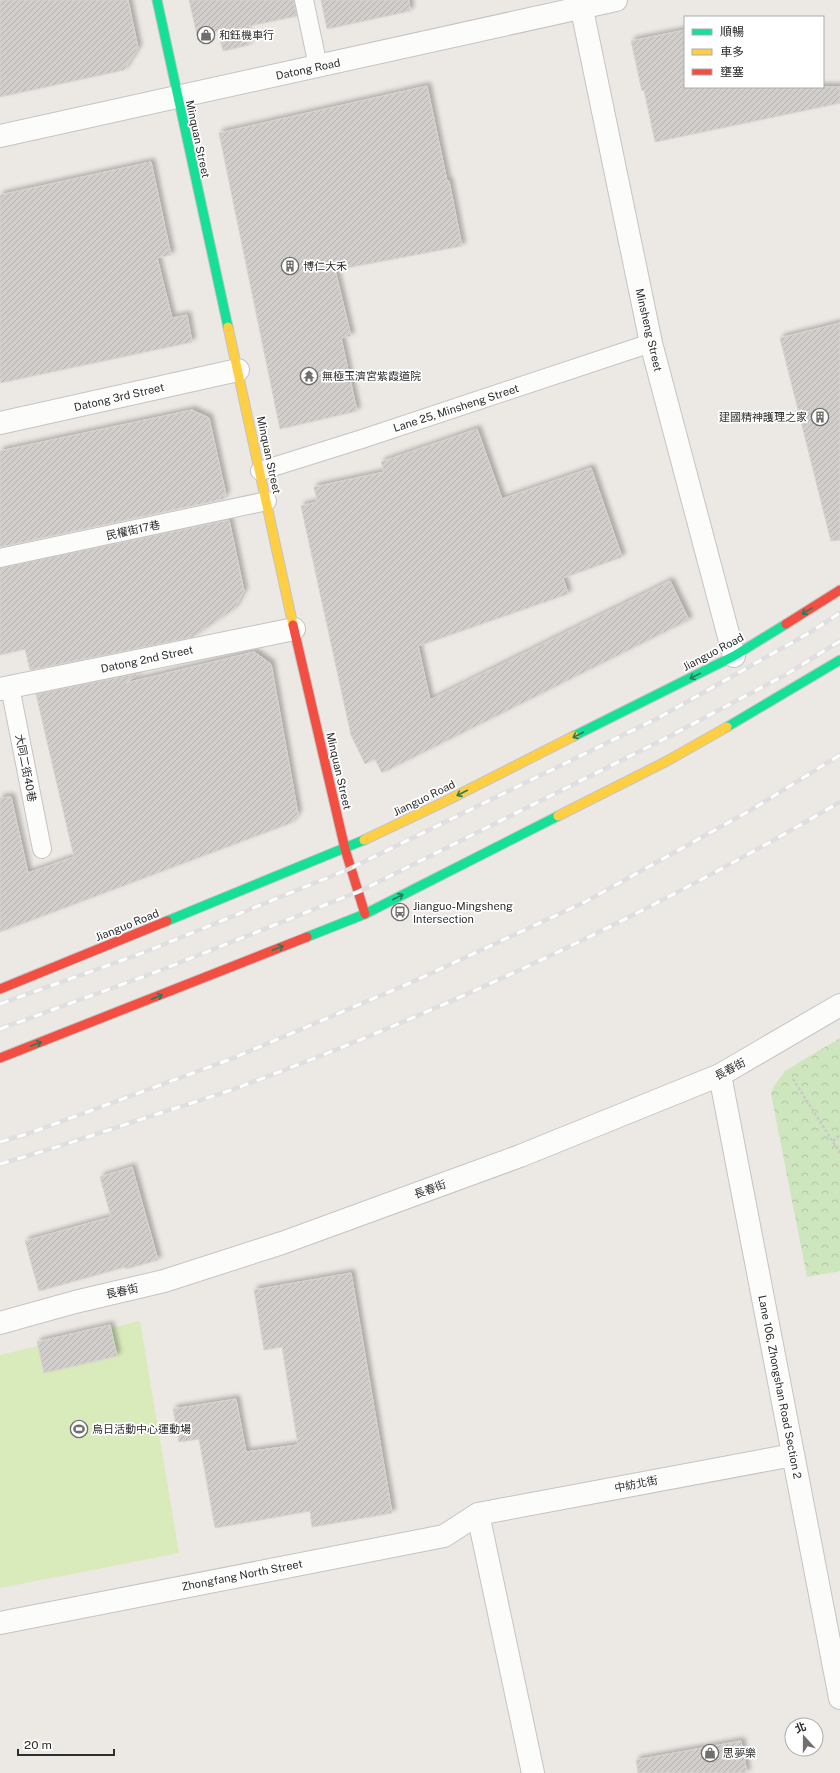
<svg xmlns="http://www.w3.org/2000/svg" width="840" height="1773" font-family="'Public Sans','Noto Sans TC',sans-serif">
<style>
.park{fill:url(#park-crowns)}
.pitch{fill:#d9eabb}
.building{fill:url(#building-hatch);stroke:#d7d4d0;filter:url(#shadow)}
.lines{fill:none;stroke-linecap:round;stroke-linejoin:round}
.lane-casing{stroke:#c5c4c5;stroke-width:20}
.street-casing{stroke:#c5c4c5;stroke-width:24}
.fast-casing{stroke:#c5c4c5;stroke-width:11}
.slow-casing{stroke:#c5c4c5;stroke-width:11}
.jam-casing{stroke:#c5c4c5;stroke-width:11}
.path{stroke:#c9c9c8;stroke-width:2.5;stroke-dasharray:3 2;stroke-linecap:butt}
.lane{stroke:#fcfcfb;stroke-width:18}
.street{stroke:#fcfcfb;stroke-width:22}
.fast{stroke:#16e098;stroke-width:9}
.slow{stroke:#ffcf43;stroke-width:9}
.jam{stroke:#f24e42;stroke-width:9}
.rail-casing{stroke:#dfdfe1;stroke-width:4.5}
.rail{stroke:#fff;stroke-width:3;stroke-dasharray:9;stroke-linecap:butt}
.oneway{stroke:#237e5e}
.labels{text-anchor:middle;stroke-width:3.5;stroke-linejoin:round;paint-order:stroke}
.poi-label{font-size:11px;fill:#2e2e2e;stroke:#fff;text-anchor:start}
.street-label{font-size:11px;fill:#2e2e2e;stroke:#fff}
</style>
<defs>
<pattern id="park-crowns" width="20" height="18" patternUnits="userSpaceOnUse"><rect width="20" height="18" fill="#cee6be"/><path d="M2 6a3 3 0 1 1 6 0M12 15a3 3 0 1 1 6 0" fill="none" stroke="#b1c6a4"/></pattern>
<pattern id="building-hatch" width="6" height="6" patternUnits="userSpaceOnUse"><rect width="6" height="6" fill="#d1cecb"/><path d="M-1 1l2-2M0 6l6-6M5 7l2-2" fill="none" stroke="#b4b1af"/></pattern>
<filter id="shadow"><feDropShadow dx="3.5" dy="-3.5" stdDeviation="2" flood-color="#0004"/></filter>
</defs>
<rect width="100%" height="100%" fill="#ece8e4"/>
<path class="park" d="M 840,1038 L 840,1271 L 807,1277 L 771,1094 L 774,1086 L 785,1071 Z"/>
<path class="pitch" d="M 140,1321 L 179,1553 L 0,1588 L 0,1355 Z"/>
<path class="building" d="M 0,0 L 128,0 L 138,48 L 124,70 L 0,97 Z
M 189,0 L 294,0 L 297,16 L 245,27 L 249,45 L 223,51 L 218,31 L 197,35 Z
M 321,0 L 409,0 L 410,11 L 327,29 Z
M 685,30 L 685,87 L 840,87 L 840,103 L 655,142 L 644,90 L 642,91 L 631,41 Z
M 427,86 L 447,181 L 449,181 L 462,246 L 335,270 L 351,336 L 341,338 L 357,411 L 280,429 L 219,133 Z
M 151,162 L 171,255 L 157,258 L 172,318 L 187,315 L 192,342 L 0,383 L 0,195 Z
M 840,323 L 840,540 L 831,541 L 780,338 Z
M 192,410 L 209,418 L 226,495 L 224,495 L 224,499 L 0,547 L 0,451 Z
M 477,429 L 502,499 L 591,468 L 622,557 L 563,578 L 568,594 L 418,646 L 430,700 L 670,581 L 689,620 L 382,773 L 375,759 L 365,764 L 351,735 L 301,506 L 317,502 L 314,487 L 384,472 L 381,462 Z
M 229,520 L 244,591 L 234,609 L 193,637 L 30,670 L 25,649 L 0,655 L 0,568 Z
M 254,652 L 271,664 L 298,814 L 291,823 L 0,932 L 0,798 L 11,797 L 28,873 L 74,857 L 36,694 L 140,673 L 126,683 Z
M 132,1167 L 158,1260 L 126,1269 L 125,1267 L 39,1291 L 25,1241 L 111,1217 L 100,1177 Z
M 351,1273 L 392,1513 L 312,1527 L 310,1511 L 215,1528 L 199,1439 L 179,1442 L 173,1409 L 236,1399 L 246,1452 L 298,1445 L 282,1347 L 264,1350 L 254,1290 Z
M 110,1325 L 117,1356 L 44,1373 L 37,1342 Z
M 741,1741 L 747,1773 L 638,1773 L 636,1760 Z"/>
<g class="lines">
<defs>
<path id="lane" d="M 304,0 L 318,66
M 260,471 L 362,439 L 651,343
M 0,558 L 267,501
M 10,687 L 42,849"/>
<path id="street" d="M 580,0 L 651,343 L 734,656
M 0,136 L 616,0
M 0,423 L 238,370
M 0,689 L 294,629
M 720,1075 L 840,1698
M 0,1323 L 75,1302 L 164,1281 L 282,1243 L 520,1156 L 720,1075 L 840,1005
M 478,1514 L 533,1773
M 0,1623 L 444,1536 L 478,1514 L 793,1455"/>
<path id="fast" d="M 157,0 L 228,327
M 727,727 L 840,660
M 574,736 L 734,656 L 786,624
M 167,921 L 364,840
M 307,937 L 365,914 L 558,816"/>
<path id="slow" d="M 228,327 L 293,625
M 558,816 L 667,761 L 727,727
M 364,840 L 446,801 L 574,736"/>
<path id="jam" d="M 786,624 L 840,590
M 293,625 L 345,849 L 365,914
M 0,989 L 167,921
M 0,1058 L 307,937"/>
</defs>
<use href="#lane" class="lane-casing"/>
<use href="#street" class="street-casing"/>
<use href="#fast" class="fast-casing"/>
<use href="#slow" class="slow-casing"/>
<use href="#jam" class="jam-casing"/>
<path class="path" d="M 793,1079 L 840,1153
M 833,1141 L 840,1135"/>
<use href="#lane" class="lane"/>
<use href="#street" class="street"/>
<use href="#fast" class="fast"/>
<use href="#slow" class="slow"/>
<use href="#jam" class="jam"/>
<defs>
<path id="rail" d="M 0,1004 L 145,952 L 349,869 L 660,717 L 809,633 L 840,613
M 0,1029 L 156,972 L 360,891 L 668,737 L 787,674 L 840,641
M 0,1142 L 30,1133 L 231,1059 L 410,983 L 585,902 L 751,810 L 840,755
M 0,1164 C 46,1151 91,1136 136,1121 C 172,1109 209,1098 245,1085 C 451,1008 651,913 840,802"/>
</defs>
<use href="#rail" class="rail-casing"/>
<use href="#rail" class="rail"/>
</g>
<defs><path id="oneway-shaft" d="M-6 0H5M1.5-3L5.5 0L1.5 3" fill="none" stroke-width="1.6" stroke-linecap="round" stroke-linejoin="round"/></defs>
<g class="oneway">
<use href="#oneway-shaft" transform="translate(807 611) rotate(148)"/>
<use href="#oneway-shaft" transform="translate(695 676) rotate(153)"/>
<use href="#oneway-shaft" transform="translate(578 735) rotate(153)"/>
<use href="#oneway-shaft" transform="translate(462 793) rotate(153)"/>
<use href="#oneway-shaft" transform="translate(398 897) rotate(-27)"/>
<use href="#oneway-shaft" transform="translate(278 948) rotate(-22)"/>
<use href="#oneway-shaft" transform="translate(157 997) rotate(-22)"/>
<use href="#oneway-shaft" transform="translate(36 1044) rotate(-21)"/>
</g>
<defs>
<symbol id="shop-ring" viewBox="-11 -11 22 22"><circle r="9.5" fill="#fff" stroke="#706f6e" stroke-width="1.5"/><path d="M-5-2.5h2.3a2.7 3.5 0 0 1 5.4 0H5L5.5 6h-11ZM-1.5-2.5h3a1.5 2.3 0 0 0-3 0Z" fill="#706f6e"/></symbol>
<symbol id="building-ring" viewBox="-11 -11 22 22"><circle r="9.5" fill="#fff" stroke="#706f6e" stroke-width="1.5"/><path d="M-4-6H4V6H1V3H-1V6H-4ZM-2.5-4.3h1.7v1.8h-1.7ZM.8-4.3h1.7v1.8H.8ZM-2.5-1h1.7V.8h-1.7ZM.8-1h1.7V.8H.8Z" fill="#706f6e"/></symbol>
<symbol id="temple-ring" viewBox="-11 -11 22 22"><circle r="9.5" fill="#fff" stroke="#706f6e" stroke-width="1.5"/><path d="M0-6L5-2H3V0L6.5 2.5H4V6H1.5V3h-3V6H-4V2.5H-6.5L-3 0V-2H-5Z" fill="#706f6e"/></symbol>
<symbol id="bus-ring" viewBox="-11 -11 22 22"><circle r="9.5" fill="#fff" stroke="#706f6e" stroke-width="1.5"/><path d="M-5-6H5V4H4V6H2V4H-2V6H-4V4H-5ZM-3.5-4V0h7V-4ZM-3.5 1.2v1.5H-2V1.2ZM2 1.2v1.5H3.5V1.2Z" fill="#706f6e"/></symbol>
<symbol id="stadium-ring" viewBox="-11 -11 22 22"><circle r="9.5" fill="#fff" stroke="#706f6e" stroke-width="1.5"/><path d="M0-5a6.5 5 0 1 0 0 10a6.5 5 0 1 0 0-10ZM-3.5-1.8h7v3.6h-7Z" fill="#706f6e"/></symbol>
</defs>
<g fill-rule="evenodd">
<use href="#shop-ring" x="196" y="25" width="20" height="20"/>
<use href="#building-ring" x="280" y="256" width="20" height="20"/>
<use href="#temple-ring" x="299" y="366" width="20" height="20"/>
<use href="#building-ring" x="810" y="407" width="20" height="20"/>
<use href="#bus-ring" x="390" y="902" width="20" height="20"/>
<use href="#stadium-ring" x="69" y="1419" width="20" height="20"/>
<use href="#shop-ring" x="700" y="1743" width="20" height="20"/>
</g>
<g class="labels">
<g class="poi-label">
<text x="219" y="39">和鈺機車行</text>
<text x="303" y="270">博仁大禾</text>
<text x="322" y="380">無極玉濟宮紫霞道院</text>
<text x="807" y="421" text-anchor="end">建國精神護理之家</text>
<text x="413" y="910">Jianguo-Mingsheng<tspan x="413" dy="13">Intersection</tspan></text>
<text x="92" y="1433">烏日活動中心運動場</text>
<text x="723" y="1757">思夢樂</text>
</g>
<g class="street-label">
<text transform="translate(308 69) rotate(-12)" y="4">Datong Road</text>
<text transform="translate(198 139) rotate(78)" y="4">Minquan Street</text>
<text transform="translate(649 330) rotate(77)" y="4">Minsheng Street</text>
<text transform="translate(119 397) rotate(-13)" y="4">Datong 3rd Street</text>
<text transform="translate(456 408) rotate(-18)" y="4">Lane 25, Minsheng Street</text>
<text transform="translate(269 455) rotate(78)" y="4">Minquan Street</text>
<text transform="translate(133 530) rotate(-12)" y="4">民權街17巷</text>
<text transform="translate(713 652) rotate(-28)" y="4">Jianguo Road</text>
<text transform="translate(147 659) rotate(-12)" y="4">Datong 2nd Street</text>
<text transform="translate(26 768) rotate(79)" y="4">大同二街40巷</text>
<text transform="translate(339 771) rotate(77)" y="4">Minquan Street</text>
<text transform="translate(424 798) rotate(-26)" y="4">Jianguo Road</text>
<text transform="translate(127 925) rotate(-22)" y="4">Jianguo Road</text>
<text transform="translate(730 1069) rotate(-28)" y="4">長春街</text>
<text transform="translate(430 1189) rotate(-20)" y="4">長春街</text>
<text transform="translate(122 1291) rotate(-13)" y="4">長春街</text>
<text transform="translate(780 1387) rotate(79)" y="4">Lane 106, Zhongshan Road Section 2</text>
<text transform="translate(636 1484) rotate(-11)" y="4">中紡北街</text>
<text transform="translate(242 1575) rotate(-11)" y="4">Zhongfang North Street</text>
</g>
</g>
<rect x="684" y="16" width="140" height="72" fill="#ffffff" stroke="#ababab"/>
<rect x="692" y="29" width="20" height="6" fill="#16e098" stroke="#ababab"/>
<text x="720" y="36" font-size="12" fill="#2e2e2e">順暢</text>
<rect x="692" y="49" width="20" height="6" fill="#ffcf43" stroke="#ababab"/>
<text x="720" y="56" font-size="12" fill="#2e2e2e">車多</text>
<rect x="692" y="69" width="20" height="6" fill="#f24e42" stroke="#ababab"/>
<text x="720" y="76" font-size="12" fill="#2e2e2e">壅塞</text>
<g transform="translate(804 1737) rotate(339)"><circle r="19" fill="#ffffff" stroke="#ababab"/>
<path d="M0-3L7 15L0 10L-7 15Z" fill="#706f6e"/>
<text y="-6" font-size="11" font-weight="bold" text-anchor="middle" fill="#2e2e2e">北</text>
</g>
<path d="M18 1749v6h96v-6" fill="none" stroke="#2e2e2e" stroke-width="2"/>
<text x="24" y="1749" font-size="12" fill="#2e2e2e" stroke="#ffffff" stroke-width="3" paint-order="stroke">20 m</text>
</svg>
